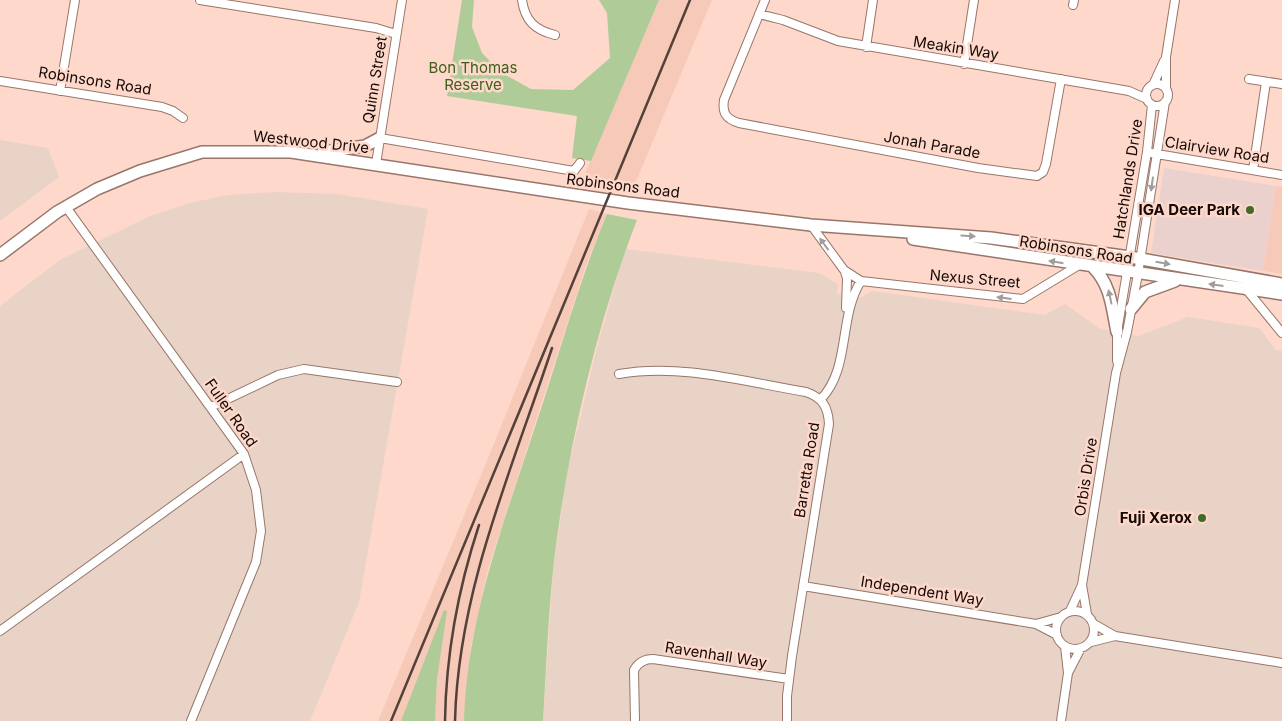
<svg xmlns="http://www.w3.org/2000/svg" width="1282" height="721" font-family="Inter,sans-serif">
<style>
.commercial{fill:#ebd1cd}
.industrial{fill:#e8d3c6}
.built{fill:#f7c9b9}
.green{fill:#afcc98}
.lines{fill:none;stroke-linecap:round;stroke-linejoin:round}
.street-casing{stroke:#98766a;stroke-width:10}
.secondary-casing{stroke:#98766a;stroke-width:14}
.street{stroke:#fff;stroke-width:8}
.secondary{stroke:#fff;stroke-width:11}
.rail{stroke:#54413a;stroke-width:2.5}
.oneway{fill:#a29d9b}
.poi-dot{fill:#3f6a27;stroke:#fed8ca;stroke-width:2}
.labels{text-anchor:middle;stroke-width:5;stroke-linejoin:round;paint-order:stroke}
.street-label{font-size:15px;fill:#160a06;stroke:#fed8ca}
.park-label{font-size:15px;fill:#3e601b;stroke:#fed8ca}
.poi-label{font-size:15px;font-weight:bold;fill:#160a06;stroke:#fed8ca;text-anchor:end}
</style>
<rect width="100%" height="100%" fill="#fed8ca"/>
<path class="commercial" d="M 1164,168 L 1276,186 L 1263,271 L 1151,253 Z"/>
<path class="industrial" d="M 0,140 L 48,148 L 59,177 L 0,221 Z
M 275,192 L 337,194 L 428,209 L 359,602 L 310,721 L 0,721 L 0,306 L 60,260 L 150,216 L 190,203 L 228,195 Z
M 625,249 L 819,273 L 838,284 L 837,294 L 861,298 L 872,291 L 1045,315 L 1065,304 L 1100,329 L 1139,336 L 1188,317 L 1259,328 L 1276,350 L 1282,351 L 1282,721 L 543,721 L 553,571 L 567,473 L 597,348 Z"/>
<path class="built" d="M 659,0 L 712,0 L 632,191 L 581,183 Z
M 1276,186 L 1282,187 L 1282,274 L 1263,271 Z
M 589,209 L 607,214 L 585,268 L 488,569 L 471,646 L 464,721 L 435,721 L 437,679 L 408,705 L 401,721 L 378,721 L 489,456 Z"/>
<path class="green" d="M 462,0 L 474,0 L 472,27 L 482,53 L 502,73 L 531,89 L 573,90 L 610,58 L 607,13 L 599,0 L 659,0 L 591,161 L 572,158 L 577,116 L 447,96 Z
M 607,214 L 637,220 C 595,328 566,455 553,570 C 548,620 546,671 543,721 L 464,721 C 467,617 505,519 537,421 C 560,352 579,281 607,214 Z
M 444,610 L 447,611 L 437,679 L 435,721 L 401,721 Z"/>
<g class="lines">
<defs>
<path id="street" d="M 200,0 L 376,28 L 396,34
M 522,0 C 525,21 535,30 555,35
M 765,0 L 724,100 C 722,113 726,119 739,123 L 978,168 L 1037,176 L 1043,172 L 1046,164 L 1061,79
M 1073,5 L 1074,0
M 759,14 L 783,20 L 838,41 L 1129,91 L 1147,99
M 866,47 L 873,0
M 964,64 L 974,0
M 1249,79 L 1282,84
M 0,81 L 162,107 L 173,111 L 183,118
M1146 95a11 11 0 1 1 22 0a11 11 0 1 1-22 0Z
M 1153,85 L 1164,61
M 1166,89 L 1166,57 L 1175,0
M 60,91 L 75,0
M 380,138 L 574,171 L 580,163
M 1151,153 L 1282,175
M 376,164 L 402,0
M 1253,170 L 1266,82
M 66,207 L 244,454 L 256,490 L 261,531 L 256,562 L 191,721
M 811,225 L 844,270 L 861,281 L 1023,299 L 1079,265
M 845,272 L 847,278 L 846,308
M 1246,289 L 1282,333
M 1117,361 L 1117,332 L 1147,152 L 1152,105
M 619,374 C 681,363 745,382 806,392 C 823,398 828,407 829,424 L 792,656 L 787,696 L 787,721
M 821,399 C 851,368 838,317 861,281
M 211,407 L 278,375 L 304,369 L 397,382
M 803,586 L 1036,624 L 1057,635
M1056 630a19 19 0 1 1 38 0a19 19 0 1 1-38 0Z
M 1070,611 L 1082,585
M 1087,614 L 1082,585 L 1116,373 L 1127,332 L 1138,274 L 1165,102
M 1036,624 L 1061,617
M 1094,624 L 1115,636 L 1282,663
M 0,631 L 244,454
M 1091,642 L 1115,636
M 1068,673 L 1081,648
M 635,721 L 634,670 C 638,663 644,659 653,659 L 789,679
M 1061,721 L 1068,673 L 1065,646"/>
<path id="secondary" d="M 323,152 L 365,146 L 380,138
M 913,239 L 1282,294
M 0,255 L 57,212 L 97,189 L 140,171 L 202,152 L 291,152 L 628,203 L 811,225 L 991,238 L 1130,257 L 1282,284
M 1093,267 C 1111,285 1112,308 1117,332
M 1131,309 L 1145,292 L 1175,281"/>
</defs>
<use href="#street" class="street-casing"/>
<use href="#secondary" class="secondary-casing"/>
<use href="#street" class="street"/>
<use href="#secondary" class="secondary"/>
<path class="rail" d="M 391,721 L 690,0
M 445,721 C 446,653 458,589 479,525
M 455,721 C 458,591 512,469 552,348"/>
</g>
<defs><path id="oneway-solid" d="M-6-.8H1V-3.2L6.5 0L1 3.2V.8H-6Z" transform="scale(1.25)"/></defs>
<g class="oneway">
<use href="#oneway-solid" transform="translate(1152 184) rotate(98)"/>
<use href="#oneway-solid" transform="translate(968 236) rotate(4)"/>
<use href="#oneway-solid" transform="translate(824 244) rotate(-126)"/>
<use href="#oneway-solid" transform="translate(1056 262) rotate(-171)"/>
<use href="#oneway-solid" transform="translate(1163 263) rotate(10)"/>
<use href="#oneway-solid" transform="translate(1216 285) rotate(-172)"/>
<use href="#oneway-solid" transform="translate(1110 297) rotate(-102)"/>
<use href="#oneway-solid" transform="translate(1004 298) rotate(-173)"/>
</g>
<g class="poi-dot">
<circle cx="1250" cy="210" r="5"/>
<circle cx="1202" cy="518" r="5"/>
</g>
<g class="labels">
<g class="street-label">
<text transform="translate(956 48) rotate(9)" y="5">Meakin Way</text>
<text transform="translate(375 80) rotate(-81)" y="5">Quinn Street</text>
<text transform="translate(95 81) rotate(9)" y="5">Robinsons Road</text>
<text transform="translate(311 142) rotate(6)" y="5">Westwood Drive</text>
<text transform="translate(932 145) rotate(10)" y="5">Jonah Parade</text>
<text transform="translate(1217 150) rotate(9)" y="5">Clairview Road</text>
<text transform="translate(1128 179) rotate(-81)" y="5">Hatchlands Drive</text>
<text transform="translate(623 186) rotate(7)" y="5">Robinsons Road</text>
<text transform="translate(1076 250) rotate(9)" y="5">Robinsons Road</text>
<text transform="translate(975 279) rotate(5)" y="5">Nexus Street</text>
<text transform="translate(231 413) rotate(55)" y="5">Fuller Road</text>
<text transform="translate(807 470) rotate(-81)" y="5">Barretta Road</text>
<text transform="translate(1086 477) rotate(-81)" y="5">Orbis Drive</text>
<text transform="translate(922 591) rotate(9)" y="5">Independent Way</text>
<text transform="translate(716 655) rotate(9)" y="5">Ravenhall Way</text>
</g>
<g class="park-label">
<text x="473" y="73">Bon Thomas<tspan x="473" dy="17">Reserve</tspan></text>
</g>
<g class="poi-label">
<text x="1240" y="215">IGA Deer Park</text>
<text x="1192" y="523">Fuji Xerox</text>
</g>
</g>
</svg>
